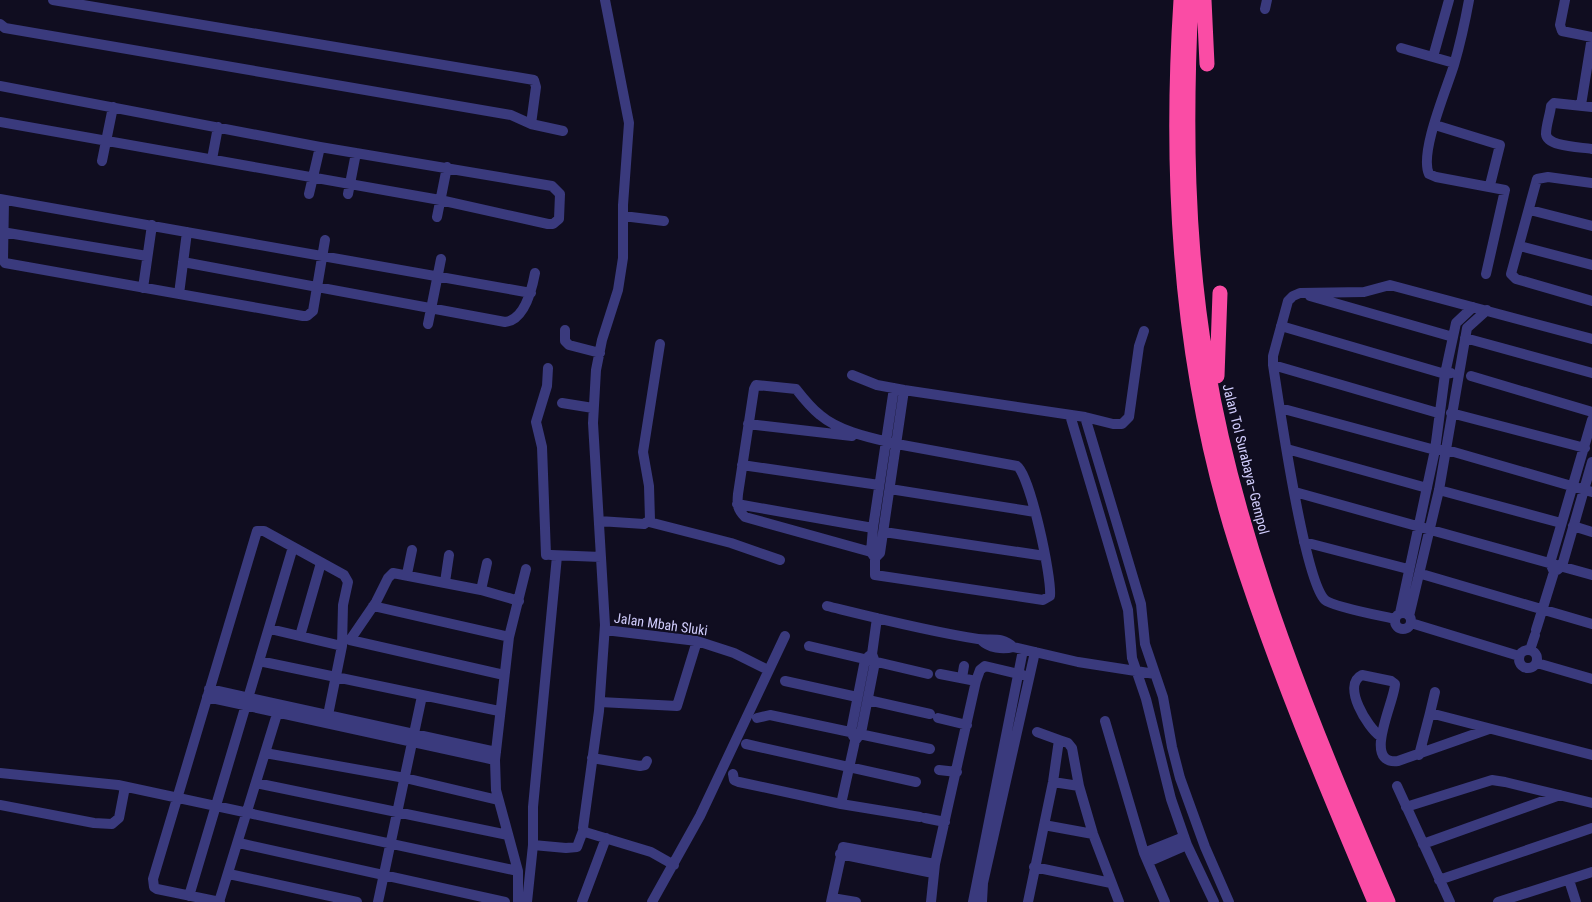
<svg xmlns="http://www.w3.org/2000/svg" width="1592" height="902" font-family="'Roboto Condensed',sans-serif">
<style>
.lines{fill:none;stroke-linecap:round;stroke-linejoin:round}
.minor{stroke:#3a3a7d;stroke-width:10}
.highway{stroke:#fa4ca5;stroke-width:15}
.labels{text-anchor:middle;stroke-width:4;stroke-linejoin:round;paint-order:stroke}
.street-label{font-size:14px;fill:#d1cdfd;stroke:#100d20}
</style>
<rect width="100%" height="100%" fill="#100d20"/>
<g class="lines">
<path class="minor" d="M 53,0 L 534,80 L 536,87 L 531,124
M 605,0 L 629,123 L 623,205 L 623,258 L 618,290 L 602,340 L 596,370 L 593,423 L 605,625 L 599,711 L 583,828 L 585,832 L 651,852 L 674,865
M 1469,0 C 1465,22 1460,44 1454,65 C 1447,88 1419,153 1429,174 L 1436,177 L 1505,190 L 1486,274
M 1565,0 L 1560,25 L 1562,31 L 1592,37
M 1265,9 L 1267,0
M 0,24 L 5,28 L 511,115 L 531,124 L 563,131
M 1401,48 L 1454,63
M 1433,57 L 1449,0
M 0,86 L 320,147 L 552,186 L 560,194 L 559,219 L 553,224 L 548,224 L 440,200 L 0,122
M 1581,105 L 1592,37
M 1592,107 L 1554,103 L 1551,106 C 1550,115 1546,125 1546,134 C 1547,147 1581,147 1592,149
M 1435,125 L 1500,145 L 1490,185
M 212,159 L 218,127
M 102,161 L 113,107
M 1592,183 L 1548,177 L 1537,179 L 1511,274 L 1516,279 L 1592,301
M 309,194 L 320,147
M 348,194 L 356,153
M 0,199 L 531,293
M 4,201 L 3,260 L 5,263 L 303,316 L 307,316 L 313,311 L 325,240
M 1530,210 L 1592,226
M 623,216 L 664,221
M 437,217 L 447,167
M 2,232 L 147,256
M 1520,246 L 1592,265
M 183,262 L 505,322 C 525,320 532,289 535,273
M 143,288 L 152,225
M 179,294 L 187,232
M 1310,296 L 1453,337
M 428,324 L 441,259
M 1281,326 L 1445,374 L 1451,373
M 565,330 L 565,341 L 569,345 L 600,353
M 1465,338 L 1592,373
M 1273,365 L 1438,413
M 852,375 L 877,385 L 904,390 L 1085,417 L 1113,424 L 1122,424 L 1129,417 L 1139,346 L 1144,331
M 1471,376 L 1592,412
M 562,403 L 593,408
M 1280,408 L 1435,450 L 1447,450 L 1592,492
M 1451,413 L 1585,448
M 1070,415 L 1128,610 L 1132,658 L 1146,699 L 1171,799 L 1187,845 L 1214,902
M 1085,417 L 1141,604 L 1145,644 L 1163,697 L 1172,747 L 1180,778 L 1205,847 L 1229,902
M 748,424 L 852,436
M 1287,449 L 1427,488
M 742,465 L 879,485
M 890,489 L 1035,512
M 1439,490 L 1561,523
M 1295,492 L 1592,575
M 737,504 L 873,528
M 599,521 L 644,524 L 650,520 L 649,486 L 643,452 L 660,344
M 649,522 L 731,543 L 780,560
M 1573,526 L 1592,532
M 884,532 L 1045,556
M 1304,542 L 1408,569
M 880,553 L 871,552 L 745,517 C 737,509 737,504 738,494 L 754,389 L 756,385 L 796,389 C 803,398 811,408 820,415 C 840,432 872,438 897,444 L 1017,466 C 1030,475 1052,577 1050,596 L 1043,600 L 875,575 L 875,558 L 871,552 L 873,528 L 894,388
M 546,555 L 542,447 L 536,422 L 547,386 L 548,368
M 551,555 L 601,557
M 875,558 L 880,553 L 904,390
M 1557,570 L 1562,566 L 1592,462
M 407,574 L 412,550
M 1425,575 L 1592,624
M 445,582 L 449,555
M 481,590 L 487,563
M 373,606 L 509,637
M 827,606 C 876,618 927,631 978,639 C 991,641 1002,636 1013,647
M1395 621a8 8 0 1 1 16 0a8 8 0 1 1-16 0Z
M 1400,613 L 1435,450 L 1445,374 L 1456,323 L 1473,307
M 1409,616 L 1439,490 L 1467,328 L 1487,310
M 1395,619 C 1382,616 1333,607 1325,600 C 1304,580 1279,403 1273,365 L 1273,356 L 1288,301 L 1293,296 L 1300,293 L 1364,292 L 1390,285 L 1592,339
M 1411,623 L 1519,656
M 270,629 L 342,646
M 605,630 L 697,641 L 734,653 L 768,670
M 1536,630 L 1554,572 L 1550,563 L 1592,420
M 300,636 L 321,563
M 981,640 C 989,648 1003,650 1013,647 L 1078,662 L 1155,674
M 809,646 L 928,674
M1519 659a9 9 0 1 1 18 0a9 9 0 1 1-18 0Z
M 1530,650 L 1535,635
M 259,661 L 499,711
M 1537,663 L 1592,679
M 504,675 L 350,640 L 376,602 L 388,578 L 393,573 L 481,590 L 519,601
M 962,678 L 964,666
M 785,681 L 857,697
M 976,681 L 980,670 L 985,666 L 1023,675
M 209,689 L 496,752
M 207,697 L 495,760
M 868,700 L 930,714
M 600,702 L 677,706 L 697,641
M 1430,713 L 1435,692
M 757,718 L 770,715 L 930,749
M 938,718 L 967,725
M 1105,721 L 1144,853 L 1165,902
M 1037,732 L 1059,740
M 853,736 L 851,731 L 865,660 L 869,656
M 1380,736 C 1368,728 1341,685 1362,675 L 1391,681 L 1395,684 C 1395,701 1361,765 1398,761 L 1489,729
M 746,744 L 916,782
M 265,753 L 405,778 L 498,800
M 1419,755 L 1430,713 L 1592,755
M 592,758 L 640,766 L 645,765 L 647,761
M 939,770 L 957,772
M 0,773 L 118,785 L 518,871
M 733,774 L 734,780 L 739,782 L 841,804 L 920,817
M 1053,782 L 1079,786
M 256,783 L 508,835
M 1397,786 L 1450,902
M 841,804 L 855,741 L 861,733 L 875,662 L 872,654 L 877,618
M 0,805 L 94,823 L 112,824 L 119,818 L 125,787
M 1406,807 L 1492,780 L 1505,782 L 1592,803
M 925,818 L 945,822
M 1044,825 L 1093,834
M 239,843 L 505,902
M 1423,844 L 1560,795
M 533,845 L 566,848 L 577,847 L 583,831
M 1144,853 L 1184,837
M 840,854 L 933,873
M 1148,862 L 1187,845
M 1034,867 L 1111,883
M 229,874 L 357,902
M 1439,880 L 1592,828
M 1569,880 L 1576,902
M 189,896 L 293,547
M 832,898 L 856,902
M 219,902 L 277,714
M 220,902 L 157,889 L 154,887 L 153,879 L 257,531 L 264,531 L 344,575 L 348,582 L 343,605 L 342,646 L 328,715
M 378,902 L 422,696
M 518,902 L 518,871 L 496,790 L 495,760 L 509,637 L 526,569
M 527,902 L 533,845 L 533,807 L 557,556
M 582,902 L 606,838
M 652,902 L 700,816 L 785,636
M 831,902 L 843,847 L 935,864
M 931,902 L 935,864 L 976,681 L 940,674
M 973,902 L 1023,650
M 982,902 L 983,883 L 1035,652
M 1028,902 L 1053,782 L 1059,740 L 1068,743 L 1072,748 L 1079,786 L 1093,834 L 1119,902
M 1498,902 L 1592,872"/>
<path class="highway" d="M 1181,0 C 1169,182 1181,369 1236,543 C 1275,666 1325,784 1375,902
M 1191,0 C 1185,122 1186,245 1207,365 C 1238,550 1314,730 1388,902
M 1204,0 L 1207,64
M 1217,376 L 1220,293"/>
</g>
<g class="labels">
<g class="street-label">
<text transform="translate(1246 459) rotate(76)" y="5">Jalan Tol Surabaya–Gempol</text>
<text transform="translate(661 624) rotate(8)" y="5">Jalan Mbah Sluki</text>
</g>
</g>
</svg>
